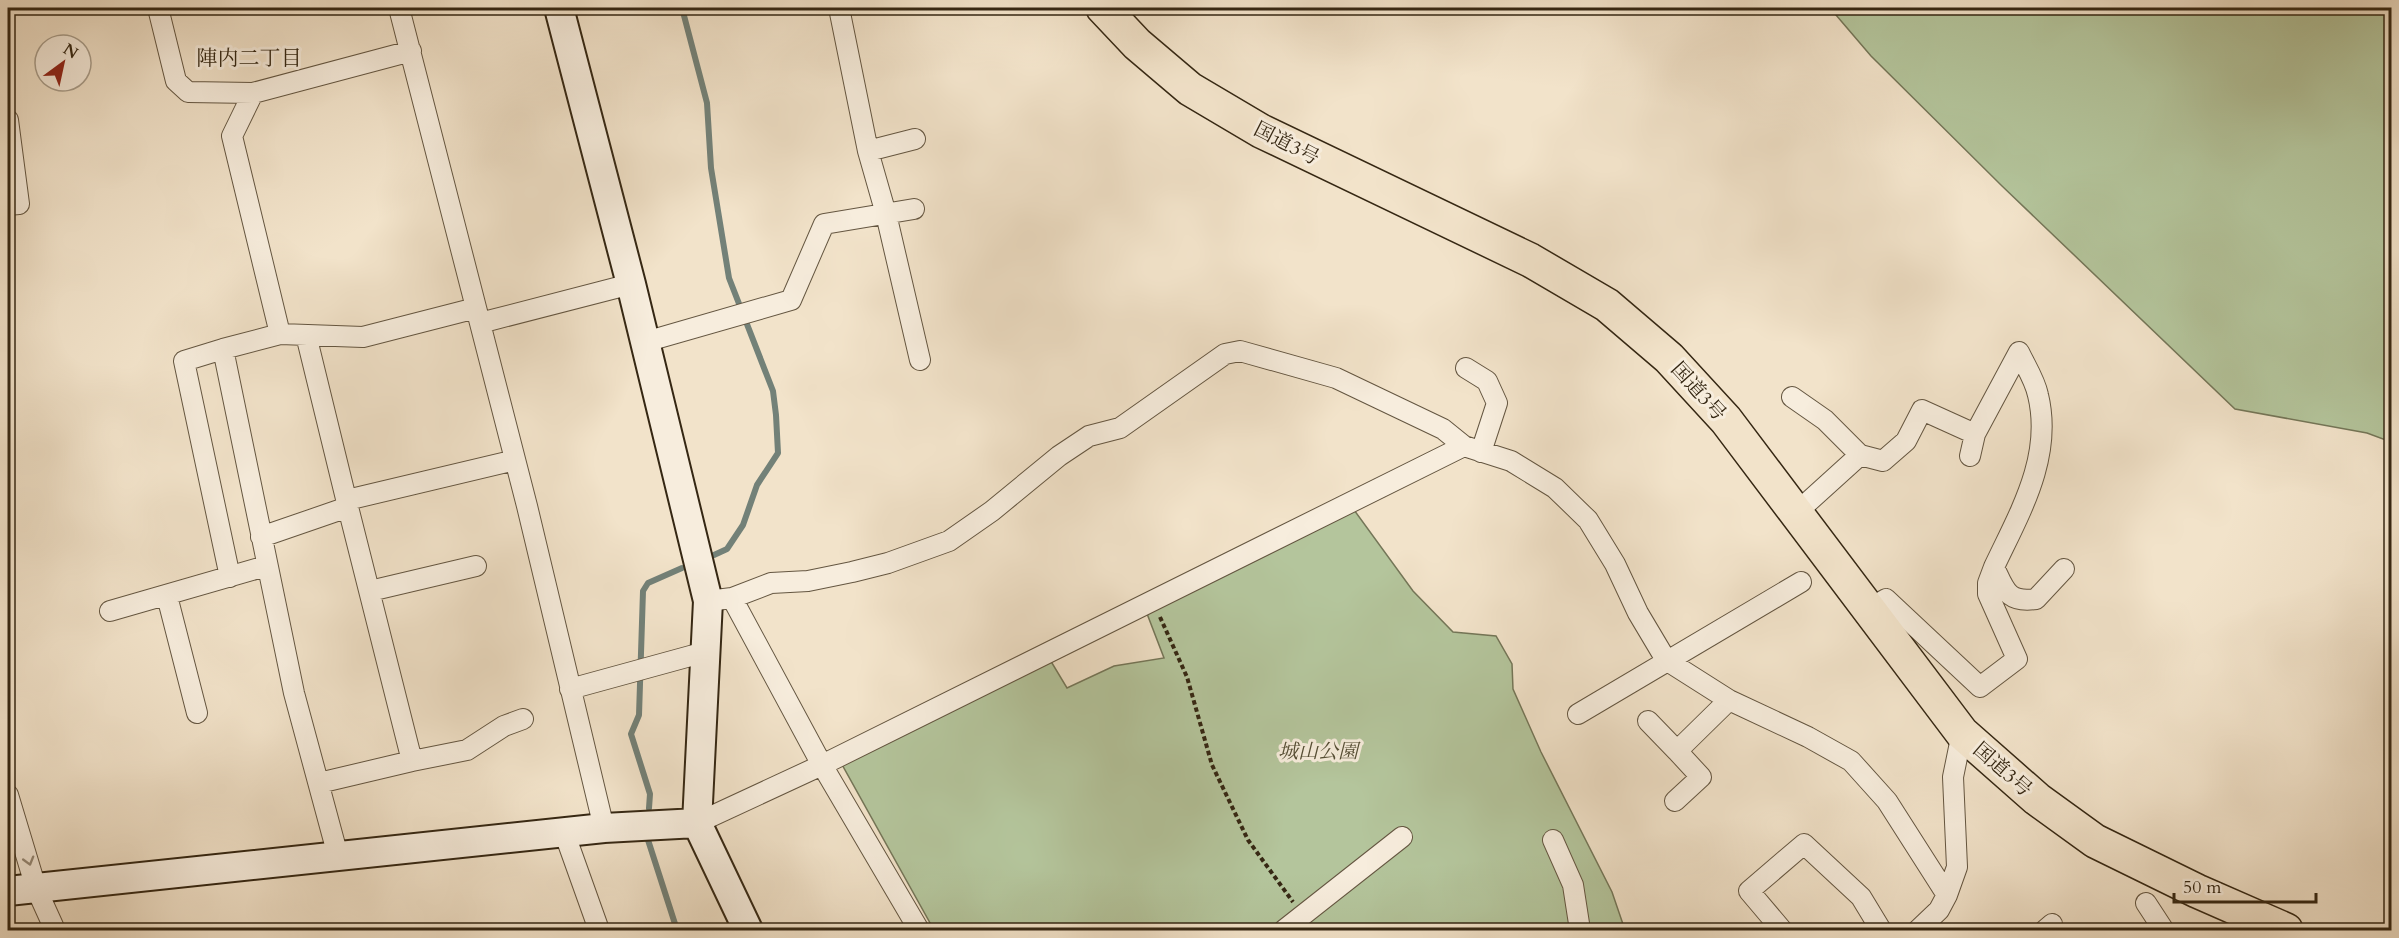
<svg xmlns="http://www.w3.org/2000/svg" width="2399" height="938" font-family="Cardo,'Noto Serif JP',serif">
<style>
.green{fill:#b4c59c;stroke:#747658;stroke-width:1.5}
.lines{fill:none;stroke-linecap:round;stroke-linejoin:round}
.stream{stroke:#738178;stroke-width:6}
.street-casing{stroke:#645641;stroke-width:22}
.secondary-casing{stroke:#352713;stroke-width:32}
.highway-casing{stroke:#352713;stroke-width:36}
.path{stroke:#352713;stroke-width:4;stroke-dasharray:4.5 3;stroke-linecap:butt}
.street{stroke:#f7eddd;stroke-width:20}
.secondary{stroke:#f7eddd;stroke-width:28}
.highway{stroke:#f2e3ca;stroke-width:33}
.oneway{stroke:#968a78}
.labels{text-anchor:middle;stroke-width:6;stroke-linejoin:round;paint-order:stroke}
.street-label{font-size:20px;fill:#352713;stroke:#f7eddd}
.park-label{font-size:20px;font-style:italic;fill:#554e35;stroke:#f7eddd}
.neighbourhood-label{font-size:21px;fill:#352713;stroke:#f7eddd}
</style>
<rect width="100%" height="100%" fill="#f2e3ca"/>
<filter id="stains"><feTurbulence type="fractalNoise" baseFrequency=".00333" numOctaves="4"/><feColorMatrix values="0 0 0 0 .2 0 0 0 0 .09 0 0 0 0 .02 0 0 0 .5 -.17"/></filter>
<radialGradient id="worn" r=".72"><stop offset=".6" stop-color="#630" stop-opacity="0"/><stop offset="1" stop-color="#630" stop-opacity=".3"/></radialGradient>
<path class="green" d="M 1830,8 L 2391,8 L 2391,442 L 2367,433 L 2235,409 L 2002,186 L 1871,56 Z
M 1349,503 L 1413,591 L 1453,632 L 1496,636 L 1512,664 L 1513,689 L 1541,752 L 1612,892 L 1625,930 L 934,930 L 840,761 L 1046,653 L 1067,688 L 1114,666 L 1164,658 L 1146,611 Z"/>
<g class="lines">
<path class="stream" d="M 682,8 L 707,103 L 711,168 L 729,278 L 773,391 L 776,415 L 778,453 L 757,485 L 743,525 L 727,549 L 714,555
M 649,808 L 650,794 L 631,734 L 639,715 L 643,591 L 648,583 L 682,568
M 648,840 L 677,930"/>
<defs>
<path id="street" d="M 158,8 L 176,81 L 188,92 L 253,93
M 399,8 L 527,506 L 604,828
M 839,8 L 868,151
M 8,120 L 19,204 L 8,205
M 915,139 L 868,151 L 886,214 L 920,360
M 480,323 L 631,284
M 280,334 L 232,136 L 253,93 L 411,51
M 306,335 L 348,507
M 645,342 L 791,300 L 824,224 L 914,209
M 223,349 L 184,361 L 230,577
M 1466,368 L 1487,381 L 1497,403 L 1481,452
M 1792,397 L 1825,420 L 1860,455
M 1975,434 L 2019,352 C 2025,365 2035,380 2038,395 C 2053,457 2020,512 1994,567 C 2005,590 2007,603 2036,599 L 2064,569
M 347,500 L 515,460
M 1796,513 L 1860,455 L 1883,461 L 1906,441 L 1922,410 L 1975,434 L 1970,456
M 261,537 L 348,507 L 412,761 L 319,783
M 370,591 L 476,566
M 167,596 L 197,713
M 732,598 L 822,765 L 919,930
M 708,601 L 732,598 L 771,583 L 808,581 L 852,572 L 888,563 L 949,541 L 992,511 L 1059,456 L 1089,436 L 1120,428 L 1225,354 L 1240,351 L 1336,378 L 1443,429 L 1464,446 L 1511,461 L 1555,488 L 1588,520 L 1615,564 L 1638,613 L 1666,660 L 1729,700 L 1808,737 L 1851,761 L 1887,801 L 1947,895
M 1869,609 L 1886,599 L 1980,687 L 2017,659 L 1988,594 L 1988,583 L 1994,567
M 110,611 L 266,566
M 570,689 L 694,655 L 705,655
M 1578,714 L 1801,582
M 1648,721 L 1677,751
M 412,761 L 467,750 L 504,726 L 523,719
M 8,795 L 36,888 L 55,930
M 1675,801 L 1701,777 L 1677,751 L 1729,700
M 697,823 L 822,765 L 1464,446
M 564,832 L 599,930
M 1553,840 L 1573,885 L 1580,930
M 338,856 L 294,693 L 223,349 L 280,334 L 363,337 L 476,308
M 2146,903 L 2163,929 L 2162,930
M 1284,930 L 1402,837
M 1782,930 L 1749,891 L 1804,844 L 1861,897 L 1881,930
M 1918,930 L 1939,910 L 1947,895 L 1957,867 L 1953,777 L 1962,733
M 2045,930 L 2052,924"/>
<path id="secondary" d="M 559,8 L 631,284 L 708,601 L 697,823 L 748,930
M 8,891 L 604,828 L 697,823"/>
<path id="highway" d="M 1103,8 L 1137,44 L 1190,89 L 1261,131 L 1530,260 L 1607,305 L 1669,358 L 1726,420 L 1962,733 L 2037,799 L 2095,841 L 2197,891 L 2286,930"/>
</defs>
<use href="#street" class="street-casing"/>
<use href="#secondary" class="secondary-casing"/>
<use href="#highway" class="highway-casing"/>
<path class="path" d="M 1160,617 L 1187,677 L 1212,765 L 1248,840 L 1293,902"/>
<use href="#street" class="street"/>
<use href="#secondary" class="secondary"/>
<use href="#highway" class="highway"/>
</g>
<defs><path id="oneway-chevron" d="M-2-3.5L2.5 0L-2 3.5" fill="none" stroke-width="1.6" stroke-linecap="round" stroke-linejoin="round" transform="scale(1.5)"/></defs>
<use class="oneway" href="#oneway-chevron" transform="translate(29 861) rotate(74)"/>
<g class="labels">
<g class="street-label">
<text transform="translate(1287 143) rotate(27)" y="7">国道3号</text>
<text transform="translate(1699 391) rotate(48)" y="7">国道3号</text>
<text transform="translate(2003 769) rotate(41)" y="7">国道3号</text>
</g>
<g class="park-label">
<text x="1318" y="758">城山公園</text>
</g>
<g class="neighbourhood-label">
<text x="249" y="65">陣内二丁目</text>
</g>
</g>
<rect width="2399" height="938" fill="none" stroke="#f2e3ca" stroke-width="30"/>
<rect x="9" y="9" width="2381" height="920" fill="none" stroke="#352713" stroke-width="3"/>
<rect x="15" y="15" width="2369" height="908" fill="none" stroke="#352713" stroke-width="1.5"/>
<g transform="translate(63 63) rotate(33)"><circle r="28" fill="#f7eddd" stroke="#a99e8c" stroke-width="1.5"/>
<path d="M0-4.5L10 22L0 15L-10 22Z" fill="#8f2418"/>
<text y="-9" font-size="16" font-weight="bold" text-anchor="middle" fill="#352713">N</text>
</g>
<path d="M2174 893v9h142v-9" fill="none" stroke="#352713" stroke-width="3"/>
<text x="2183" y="893" font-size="18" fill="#352713" stroke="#f7eddd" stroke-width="4.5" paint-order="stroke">50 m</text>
<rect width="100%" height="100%" filter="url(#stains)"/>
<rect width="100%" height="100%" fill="url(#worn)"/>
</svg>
